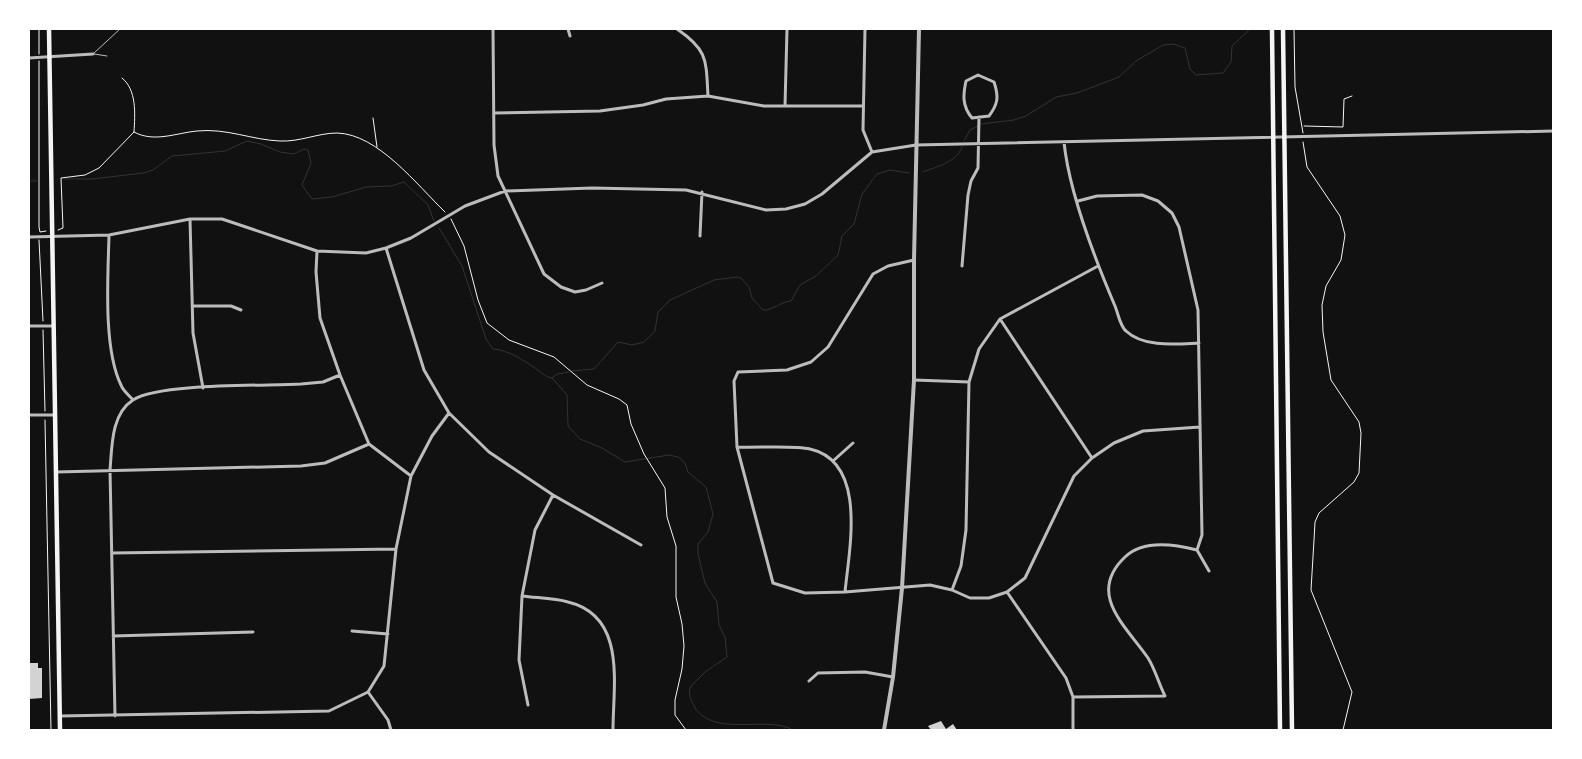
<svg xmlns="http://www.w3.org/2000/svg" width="1582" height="759" font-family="Georgia,serif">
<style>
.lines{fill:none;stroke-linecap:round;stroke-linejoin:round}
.stream{stroke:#333;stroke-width:1}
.building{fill:#d3d3d3}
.path{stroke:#f5f5f5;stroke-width:1}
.service{stroke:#bcbcbc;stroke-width:1}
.minor{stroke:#bcbcbc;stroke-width:3}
.tertiary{stroke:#bcbcbc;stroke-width:4}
.secondary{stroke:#f5f5f5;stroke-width:4.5}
</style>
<rect width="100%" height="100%" fill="#111"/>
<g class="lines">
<path class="stream" d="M 981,124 L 1014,120 L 1026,116 L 1056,97 L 1077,93 L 1119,77 L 1136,61 L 1163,45 L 1173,44 L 1185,48 L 1190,69 L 1196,75 L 1223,73 L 1231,62 L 1232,46 L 1250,29
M 964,141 L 970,130 L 978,126
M 923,172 C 936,167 957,162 962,147
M 64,179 L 92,179 L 143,173 L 153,170 L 172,156 L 225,151 L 247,141 L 261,144 L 280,152 L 294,154 L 304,149 L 308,150 L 311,163 L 302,185 L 312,199 L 332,197 L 366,187 L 391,186 L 404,182 L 428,205 L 434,221
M 29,181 L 37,181
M 439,228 L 462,266 L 486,339 L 493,349 C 508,350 523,360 535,368 C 541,372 545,377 552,378 L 567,395 L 568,426 L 580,439 L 602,448 L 625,462 L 669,455 L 678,457 L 685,463 L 688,472 L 706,487 L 713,514 L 708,532 L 698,544 L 698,554 L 705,583 L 717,602 L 719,625 L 725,637 L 727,657 L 705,672 L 691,686 C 688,693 690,698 693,704 C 710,740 767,714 793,730
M 572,371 L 594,369 L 618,342 L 632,345 L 644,342 L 655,331 L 658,312 L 670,300 L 714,280 L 737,277 L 741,278 L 749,287 L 752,298 L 763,310 C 772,311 780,302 791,301 L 800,285 L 816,276 L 838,255 L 842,236 L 854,224 L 862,194 L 877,174 L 890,170 L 909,173
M 552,378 L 557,374 L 569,372"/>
</g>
<path class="building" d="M 29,663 L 38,663 L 38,668 L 42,668 L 42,698 L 29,699 Z
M 941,721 L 946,729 L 953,724 L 957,730 L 931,730 L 928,726 Z"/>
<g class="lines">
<path class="path" d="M 1294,29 L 1295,87 L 1303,133
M 39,54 L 39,29
M 39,61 L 39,227 L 40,232 L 46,231
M 373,118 L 377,147
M 1304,126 L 1343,127 L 1344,99 L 1352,96
M 134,132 C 154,143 176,133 197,131 C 227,128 252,140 280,141 C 300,142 318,133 337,133 C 378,134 417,185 445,212
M 1303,142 L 1307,167 L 1340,216 L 1345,235 L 1341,260 L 1326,286 L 1322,305 L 1323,332 L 1331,380 L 1359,422 L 1361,433 L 1359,473 L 1354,482 L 1319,513 L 1315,522 L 1314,540 L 1311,590 L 1352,692 L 1343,730
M 451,219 L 464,246 L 478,300 L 487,323 L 509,340 L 554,357 L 587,385 L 619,399 L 627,405 L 631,424 L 644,454 L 665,488 L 667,517 L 676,546 L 676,597 L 682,624 L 684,646 L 682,669 L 675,700 L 675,715 L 686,730
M 58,230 L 63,228 L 61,178 L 85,175 L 99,168 L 134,132 C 135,114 137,90 122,78
M 39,240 L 43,321
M 43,330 L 45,411
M 45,420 L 51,730"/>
<path class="service" d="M 93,54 L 120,29
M 94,54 L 107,56"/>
<path class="minor" d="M 493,29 L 494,145 L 498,176 L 544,274 L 561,287 L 575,292 L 586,290 L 602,283
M 568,29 L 570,36
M 677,29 C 708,50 706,60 708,96
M 865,29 L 863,130 L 872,152
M 29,58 L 93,54
M 978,75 L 994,82 C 999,97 998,104 989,116 L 972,118 C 962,106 963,95 966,81 Z
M 785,106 L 787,29
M 494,113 L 600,111 L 643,105 L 666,99 L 708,96 L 764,106 L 863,106
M 1064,142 C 1069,193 1095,259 1115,306 C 1118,313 1120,326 1126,331 C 1144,348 1177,344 1199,343
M 1078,201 L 1097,196 L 1142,195 L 1158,201 L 1172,213 L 1179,227 L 1198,310 L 1202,535 L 1197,550 L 1209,571
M 190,219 L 193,333 L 203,388
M 109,235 C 108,277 103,348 121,385 C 123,391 129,395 133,400
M 700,236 L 702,192
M 29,237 L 109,235 L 190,219 L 222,219 L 317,251 L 366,253 L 386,248 L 411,238 L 465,206 L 505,191 L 592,188 L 686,190 L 766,210 L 786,209 L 805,204 L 822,194 L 872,152 L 916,145 L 1553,131
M 386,248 L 424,370 L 449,413 L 489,452 L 553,495 L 641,545
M 317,251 L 316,272 L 320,318 L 340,375 L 369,444 L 411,476
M 914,260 L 888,266 L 873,274 L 828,347 L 811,362 L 787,370 L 738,372 L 734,381 L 737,447 L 773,583 L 805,593 L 845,592 L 930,585 L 952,590 L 970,598 L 989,598 L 1007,592 L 1025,578 L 1074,476 L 1092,458 L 1114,443 L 1143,431 L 1200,427
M 962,266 L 968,195 L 971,181 L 978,168 L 979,117
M 192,306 L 231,306 L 241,310
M 1000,319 L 1092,458
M 29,326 L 53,326
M 914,380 L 969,382
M 29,415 L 54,415
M 737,447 C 756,448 794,445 810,449 C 868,462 849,550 845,592
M 833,461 L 853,443
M 56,472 L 301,466 L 325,463 L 369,444
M 112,553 L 396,549
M 952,590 L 961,566 L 966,530 L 969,382 L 979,349 L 1000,319 L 1098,266
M 1007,592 L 1066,678 L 1073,697 L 1073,730
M 522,596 C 537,598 554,598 568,602 C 627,616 613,685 613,730
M 352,631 L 388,634
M 113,636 L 253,632
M 809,681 L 818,673 L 865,672 L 893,677
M 368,692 L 388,720 L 391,730
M 1073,697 L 1165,696 C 1159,684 1155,669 1148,658 C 1126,626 1086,594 1125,557 C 1143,539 1174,544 1197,550
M 528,705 L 519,660 L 522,596 L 535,530 L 553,495
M 60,716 L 329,711 L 368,692 L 384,666 L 396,549 L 411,476 L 432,436 L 449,413
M 115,716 L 110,470 C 112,447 111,414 133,400 C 159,383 266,386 301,384 L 323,382 L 340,375"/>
<path class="tertiary" d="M 884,730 L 893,677 L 902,588 L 914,380 L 914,260 L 919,29"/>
<path class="secondary" d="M 49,29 L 60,730
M 1272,29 L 1280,730
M 1283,29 L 1292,730"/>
</g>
<rect width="1582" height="759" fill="none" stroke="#ffffff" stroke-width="60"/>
</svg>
